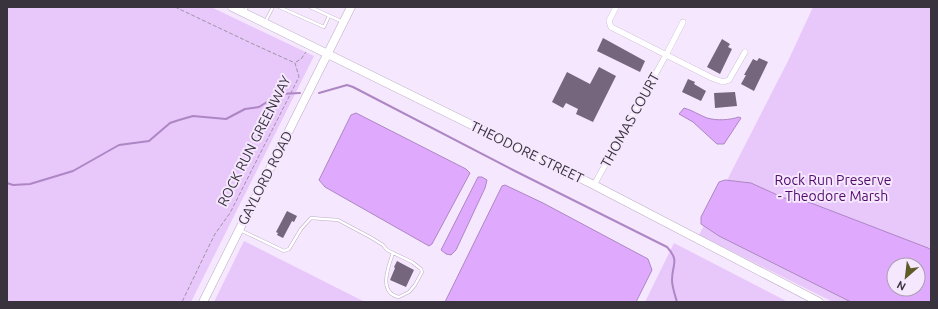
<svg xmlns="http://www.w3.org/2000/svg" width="938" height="309" font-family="Ubuntu,sans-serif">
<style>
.green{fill:#e8c8fb;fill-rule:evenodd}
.water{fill:#dfaafd;stroke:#ad86c3;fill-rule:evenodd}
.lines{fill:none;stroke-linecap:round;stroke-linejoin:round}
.stream{stroke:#ad86c3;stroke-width:2}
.building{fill:#75667d}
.lane-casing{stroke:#bcacc5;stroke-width:3.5}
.street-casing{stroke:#bcacc5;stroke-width:6}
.secondary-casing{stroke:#bcacc5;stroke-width:9}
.path{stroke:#9e94a4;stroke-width:1;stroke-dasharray:4 2;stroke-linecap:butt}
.lane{stroke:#fff;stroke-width:2.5}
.street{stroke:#fff;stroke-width:5.5}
.secondary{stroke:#fff;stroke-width:8}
.labels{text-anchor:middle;stroke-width:4;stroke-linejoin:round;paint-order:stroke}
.street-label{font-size:14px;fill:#39333d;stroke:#f5e7fd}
.park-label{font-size:14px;fill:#520a6e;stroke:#f5e7fd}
</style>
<rect width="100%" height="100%" fill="#f5e7fd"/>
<path class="green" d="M 7,7 L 211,7 L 314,56 L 191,302 L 7,302 Z
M 813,7 L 931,7 L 931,302 L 833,302 L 699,235 L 788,61 ZM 894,265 L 918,265 L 918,289 L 894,289 Z
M 244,241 L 365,302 L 214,302 Z
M 674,243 L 788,302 L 645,302 Z"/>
<path class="water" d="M 684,108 C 692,110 699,115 707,118 C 718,121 729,120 739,117 L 741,118 L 724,144 L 717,144 L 693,122 L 679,114 Z
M 356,113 L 466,169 L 470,173 L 432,244 L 429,246 L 325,187 L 319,180 L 351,115 Z
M 478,177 L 482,177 L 487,180 L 485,188 L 456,250 L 451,255 L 446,254 L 441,250 Z
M 725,180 L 751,183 L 784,198 L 811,203 L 928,248 L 931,250 L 931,302 L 851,302 L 719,236 L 701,224 L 701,217 L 719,182 ZM 894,265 L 918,265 L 918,289 L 894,289 Z
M 505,185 L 543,203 L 648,259 L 652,270 L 636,302 L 445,302 L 502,186 Z"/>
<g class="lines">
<path class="stream" d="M 319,93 L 347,85 L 353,87 L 515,171 L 667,247 C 680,261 672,264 672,280 C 672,287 675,295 677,302
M 7,183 L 13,185 L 30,184 L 73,171 L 119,145 L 149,141 L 170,123 L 179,120 L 193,116 L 226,119 L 245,109 L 259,107 L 280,94 L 300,93"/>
</g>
<path class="building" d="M 603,38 L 645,61 L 640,72 L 597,51 Z
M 722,39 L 730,44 L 728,47 L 732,49 L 720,74 L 707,67 Z
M 759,58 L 768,62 L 754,91 L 741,84 L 746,75 L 744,75 L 753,59 L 757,61 Z
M 599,67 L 616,76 L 593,122 L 576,114 L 578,109 L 566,103 L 563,108 L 552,102 L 567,72 L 590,84 Z
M 688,79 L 695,82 L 694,84 L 706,91 L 701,101 L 682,92 Z
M 735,92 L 737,106 L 715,108 L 714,93 Z
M 287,211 L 297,216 L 294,222 L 292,221 L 283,238 L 277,235 L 278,233 L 276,232 Z
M 397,261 L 414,270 L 406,287 L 390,280 L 395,268 L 394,267 Z"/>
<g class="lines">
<defs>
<path id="lane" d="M 279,7 L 324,27 L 329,16
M 310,7 L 343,22
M 244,12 L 247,7
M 265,22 L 273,7
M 240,230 L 284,251 L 289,249 L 301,229 L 311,218 L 338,220 L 370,237 L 383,245 L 387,250 L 412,262 L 421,269 L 422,272 L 415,285 L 409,292 L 399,297 C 378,293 388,267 393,253"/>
<path id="street" d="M 616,7 L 609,21 L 611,27 L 712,78 L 723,82 L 729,80 L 745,52
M 594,185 L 666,55 L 683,22"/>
<path id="secondary" d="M 232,7 L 594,185 L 819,302
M 203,302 L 351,7"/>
</defs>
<use href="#lane" class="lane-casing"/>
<use href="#street" class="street-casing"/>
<use href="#secondary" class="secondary-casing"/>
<path class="path" d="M 175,7 L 253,44 L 295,63 L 299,77 L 230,213 L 215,234 L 207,250 L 182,302
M 296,62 L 301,59 L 306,52"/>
<use href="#lane" class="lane"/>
<use href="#street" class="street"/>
<use href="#secondary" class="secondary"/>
</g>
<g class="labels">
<g class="street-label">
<text transform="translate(630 120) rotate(-61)" y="5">THOMAS COURT</text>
<text transform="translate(254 141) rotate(-63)" y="5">ROCK RUN GREENWAY</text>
<text transform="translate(527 152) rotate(26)" y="5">THEODORE STREET</text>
<text transform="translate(265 178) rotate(-63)" y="5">GAYLORD ROAD</text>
</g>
<g class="park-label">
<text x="833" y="185">Rock Run Preserve<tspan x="833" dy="16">- Theodore Marsh</tspan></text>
</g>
</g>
<rect width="938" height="309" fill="none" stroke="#39333d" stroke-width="16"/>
<g transform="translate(906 277) rotate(208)"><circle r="19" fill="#f5e7fd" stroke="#aa9fb0"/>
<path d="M0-3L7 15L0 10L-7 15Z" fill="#605a26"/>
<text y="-6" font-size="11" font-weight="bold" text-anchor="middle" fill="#39333d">N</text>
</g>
</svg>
